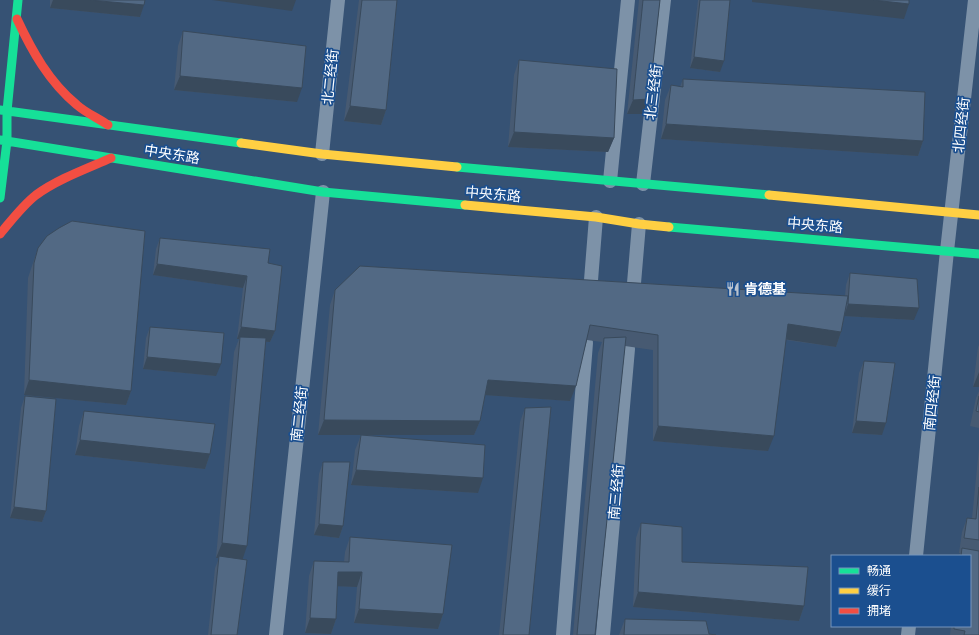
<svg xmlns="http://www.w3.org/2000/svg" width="979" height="635" font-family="'DejaVu Sans','Noto Sans SC',sans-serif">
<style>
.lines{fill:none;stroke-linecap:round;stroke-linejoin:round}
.street{stroke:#7d92a8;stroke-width:14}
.fast{stroke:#16e098;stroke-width:9}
.slow{stroke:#ffcf43;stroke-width:9}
.jam{stroke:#f24e42;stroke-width:9}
.wall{fill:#475a72}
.shaded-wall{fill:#394a5c}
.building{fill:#526984;stroke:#394a5c}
.labels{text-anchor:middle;stroke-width:3.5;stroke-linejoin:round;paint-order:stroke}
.street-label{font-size:14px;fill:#fff;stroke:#1b4f8f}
.poi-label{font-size:14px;font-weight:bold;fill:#fff;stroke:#1b4f8f;text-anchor:start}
</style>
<rect width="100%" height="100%" fill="#365274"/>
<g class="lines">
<path class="street" d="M 322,154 L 338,0
M 610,181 L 628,0
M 643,184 L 664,0
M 590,293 L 596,217
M 633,295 L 639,224
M 916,556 L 947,251 L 975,0
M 276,635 L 323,192
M 563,635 L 586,343
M 603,635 L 628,349
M 908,635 L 909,626"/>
<path class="fast" d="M 0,110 L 241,143
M 0,140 L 323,192 L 465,205
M 457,167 L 769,195
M 0,198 L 7,141 L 7,111 L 18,0
M 669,227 L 979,254"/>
<path class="slow" d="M 241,143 L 322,154 L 457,167
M 769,195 L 979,215
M 465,205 L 596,217 L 639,224 L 669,227"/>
<path class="jam" d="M 17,19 C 32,51 49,82 77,105 C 86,113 98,118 108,125
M 0,234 C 11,221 22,206 36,195 C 58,179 86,169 111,158"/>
</g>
<path class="wall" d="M 50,0 L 145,0 L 140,17 L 50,8 Z
M 359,0 L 397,0 L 386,110 L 381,125 L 344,121 Z
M 639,0 L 660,0 L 649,99 L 643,114 L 627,114 Z
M 698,0 L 730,0 L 720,72 L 690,68 Z
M 183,31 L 297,102 L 174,90 L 178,46 Z
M 519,60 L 614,138 L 608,152 L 508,147 L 514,75 Z
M 683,79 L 923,141 L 918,156 L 661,139 L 665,100 L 671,85 L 680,87 Z
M 160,238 L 268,263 L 275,331 L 270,342 L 266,342 L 242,559 L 237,635 L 208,635 L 215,568 L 219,558 L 216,558 L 234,352 L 239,339 L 237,339 L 243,288 L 153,275 L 156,249 Z
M 38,248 L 131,391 L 126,405 L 24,395 L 28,278 Z
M 850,273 L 914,320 L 844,316 L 841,332 L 836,347 L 786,340 L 768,451 L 653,441 L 653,350 L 625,346 L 595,635 L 573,635 L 598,353 L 602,342 L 587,340 L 570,401 L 485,395 L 480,421 L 474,435 L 318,435 L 330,305 L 335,290 L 845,296 L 846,285 Z
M 150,327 L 216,376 L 143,369 L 146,338 Z
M 979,345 L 979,387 L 973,387 L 978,347 Z
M 864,361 L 882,435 L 852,433 L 859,373 Z
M 979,391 L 979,428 L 970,426 L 976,398 Z
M 25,396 L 46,511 L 42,522 L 10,518 L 21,408 Z
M 525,408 L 529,635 L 499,635 L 520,422 Z
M 84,411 L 210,454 L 205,469 L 75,455 L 79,426 Z
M 361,435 L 478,493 L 351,485 L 355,450 Z
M 979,448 L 979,635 L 950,635 L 951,626 L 970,626 L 970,556 L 959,556 L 960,553 L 959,553 L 962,532 L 967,518 L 972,518 Z
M 323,462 L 343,526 L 339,538 L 314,535 L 319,474 Z
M 641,523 L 682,562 L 804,606 L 799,621 L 633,607 L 636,538 Z
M 350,537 L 443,614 L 438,629 L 354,623 L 357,587 L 337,586 L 336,619 L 331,634 L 305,633 L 309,576 L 314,561 L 344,562 L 345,552 Z
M 625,619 L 709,634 L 716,635 L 619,635 Z"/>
<path class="shaded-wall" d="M 53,0 L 90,0 L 144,5 L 140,17 L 50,8 Z
M 212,0 L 296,0 L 292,11 Z
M 752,0 L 873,0 L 909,4 L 904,19 L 752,2 Z
M 694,57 L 724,61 L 720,72 L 690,68 Z
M 180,76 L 302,88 L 297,102 L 174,90 Z
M 649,99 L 643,114 L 627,114 L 633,100 Z
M 350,106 L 386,110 L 381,125 L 344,121 Z
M 666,124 L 923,141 L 918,156 L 661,139 Z
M 514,132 L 614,138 L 608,152 L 508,147 Z
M 157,264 L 247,276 L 243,288 L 153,275 Z
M 848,304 L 919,308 L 914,320 L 844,316 Z
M 788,324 L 841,332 L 836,347 L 783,339 Z
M 241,327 L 275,331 L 270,342 L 240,339 L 240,337 L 239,339 L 237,339 Z
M 147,357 L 221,364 L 216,376 L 143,369 Z
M 979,372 L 979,387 L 973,387 Z
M 29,380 L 131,391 L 126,405 L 24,395 Z
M 488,380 L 576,386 L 570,401 L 483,395 Z
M 324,420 L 480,421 L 474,435 L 318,435 Z
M 856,421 L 886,423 L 882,435 L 852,433 Z
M 658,426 L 774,436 L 768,451 L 653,441 Z
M 80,440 L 210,454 L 205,469 L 75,455 Z
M 356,470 L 483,478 L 478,493 L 351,485 Z
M 14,507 L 46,511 L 42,522 L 10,518 Z
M 319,524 L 343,526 L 339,538 L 314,535 Z
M 222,543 L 247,546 L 242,561 L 219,556 L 219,558 L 216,558 Z
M 338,572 L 362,572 L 357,587 L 332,586 Z
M 638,592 L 804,606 L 799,621 L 633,607 Z
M 359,609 L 443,614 L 438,629 L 354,623 Z
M 310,618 L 336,619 L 331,634 L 305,633 Z"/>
<path class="building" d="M 90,0 L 145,0 L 144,5 Z
M 362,0 L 397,0 L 386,110 L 350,106 Z
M 643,0 L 660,0 L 649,99 L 633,100 Z
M 700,0 L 730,0 L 724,61 L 694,57 Z
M 873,0 L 909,0 L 909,4 Z
M 183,31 L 306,46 L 302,88 L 180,76 Z
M 519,60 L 617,69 L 614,138 L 514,132 Z
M 683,79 L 925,92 L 923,141 L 666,124 L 671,85 L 683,87 Z
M 72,221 L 145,231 L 131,391 L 29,380 L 34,263 L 38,248 L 47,236 L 59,228 Z
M 160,238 L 270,249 L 268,263 L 282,266 L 275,331 L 241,327 L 247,276 L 157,264 Z
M 360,266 L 848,296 L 841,332 L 788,324 L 774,436 L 658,426 L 658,335 L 590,325 L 576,386 L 488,380 L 480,421 L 324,420 L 335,290 Z
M 850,273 L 917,279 L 919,308 L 848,304 Z
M 150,327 L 224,333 L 221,364 L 147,357 Z
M 240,337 L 266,338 L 247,546 L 222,543 Z
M 626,337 L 595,635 L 577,635 L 604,338 Z
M 864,361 L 895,363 L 886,423 L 856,421 Z
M 25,396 L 56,399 L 46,511 L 14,507 Z
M 979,396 L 979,412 L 976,411 Z
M 551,407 L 529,635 L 503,635 L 525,408 Z
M 84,411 L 215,424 L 210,454 L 80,440 Z
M 361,435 L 485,445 L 483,478 L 356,470 Z
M 323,462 L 350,462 L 343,526 L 319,524 Z
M 979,487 L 979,540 L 964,538 L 967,518 L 976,519 Z
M 641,523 L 682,527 L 682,562 L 808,567 L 804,606 L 638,592 Z
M 350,537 L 452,545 L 443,614 L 359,609 L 362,572 L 338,572 L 336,619 L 310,618 L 314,561 L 349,562 Z
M 962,548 L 979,551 L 979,635 L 964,635 L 965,631 L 954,629 L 954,626 L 970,626 L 970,556 L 961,556 Z
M 219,556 L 247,560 L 237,635 L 211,635 Z
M 625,619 L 706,621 L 709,634 L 716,635 L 624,635 Z"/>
<defs>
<symbol id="restaurant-bare" viewBox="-9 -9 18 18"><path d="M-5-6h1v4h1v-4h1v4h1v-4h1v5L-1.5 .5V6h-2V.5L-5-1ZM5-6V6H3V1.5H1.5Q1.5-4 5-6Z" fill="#b9c2ce" stroke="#1b4f8f" stroke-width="2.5" paint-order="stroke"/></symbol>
</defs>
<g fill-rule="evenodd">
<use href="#restaurant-bare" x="723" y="279" width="20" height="20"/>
</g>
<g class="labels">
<g class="street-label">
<text transform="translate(330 77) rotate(-84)" y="5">北二经街</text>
<text transform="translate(653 92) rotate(-83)" y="5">北三经街</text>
<text transform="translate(961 125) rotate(-84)" y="5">北四经街</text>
<text transform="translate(172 154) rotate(9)" y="5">中央东路</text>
<text transform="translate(493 194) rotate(5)" y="5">中央东路</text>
<text transform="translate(815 225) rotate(5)" y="5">中央东路</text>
<text transform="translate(932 403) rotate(-84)" y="5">南四经街</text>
<text transform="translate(299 414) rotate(-84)" y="5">南二经街</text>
<text transform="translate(616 492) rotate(-85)" y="5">南三经街</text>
</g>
<g class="poi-label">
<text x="744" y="294">肯德基</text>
</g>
</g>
<rect x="831" y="555" width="140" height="72" fill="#1b4f8f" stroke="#7695bc"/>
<rect x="839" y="568" width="20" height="6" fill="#16e098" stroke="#7695bc"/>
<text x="867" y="575" font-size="12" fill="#ffffff">畅通</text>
<rect x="839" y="588" width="20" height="6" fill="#ffcf43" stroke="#7695bc"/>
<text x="867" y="595" font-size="12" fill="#ffffff">缓行</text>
<rect x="839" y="608" width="20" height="6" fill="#f24e42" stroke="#7695bc"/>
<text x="867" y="615" font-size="12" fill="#ffffff">拥堵</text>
</svg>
